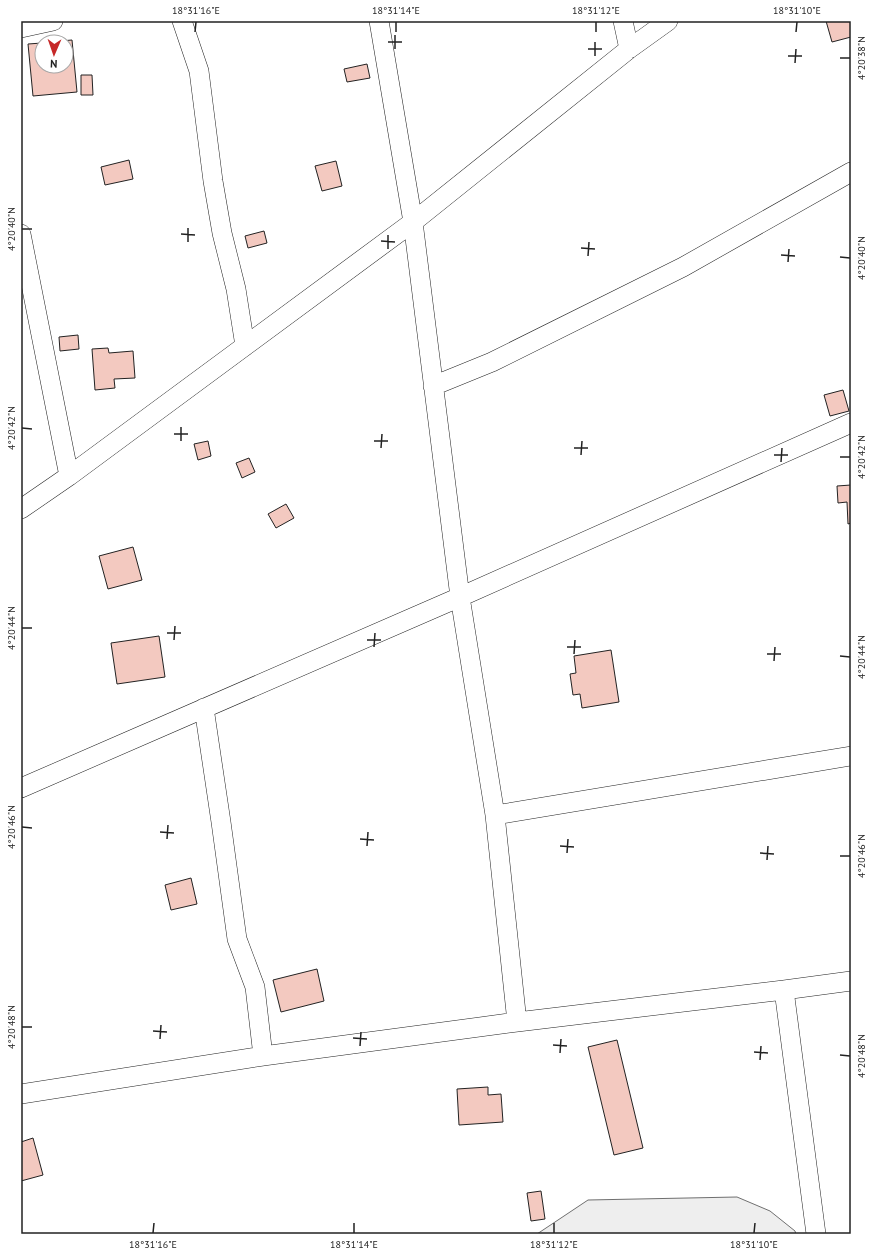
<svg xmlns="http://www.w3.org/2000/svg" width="872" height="1255" font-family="'PT Sans',sans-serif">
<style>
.green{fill:#eee;stroke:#6f6f6f}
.building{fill:#f3c9c0;stroke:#222}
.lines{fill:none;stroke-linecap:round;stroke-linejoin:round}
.street-casing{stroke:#222;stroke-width:20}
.street{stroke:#fff;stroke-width:19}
.ticks{fill:none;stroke:#222;stroke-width:1.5}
.neatline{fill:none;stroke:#222;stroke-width:1.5}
.ticks-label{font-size:10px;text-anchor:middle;fill:#222}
</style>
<rect width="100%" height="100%" fill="#fff"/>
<path class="green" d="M 737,1197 L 770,1211 L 795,1231 L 796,1234 L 537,1234 L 588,1200 Z"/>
<path class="building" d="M 826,21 L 851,21 L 851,37 L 832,42 Z
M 72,40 L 77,92 L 33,96 L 28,44 L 42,43 L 42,66 L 66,66 L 66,42 L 49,42 Z
M 367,64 L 370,78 L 347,82 L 344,69 Z
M 81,75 L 92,75 L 93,95 L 81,95 Z
M 129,160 L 133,179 L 105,185 L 101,167 Z
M 336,161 L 342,186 L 322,191 L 315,166 Z
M 264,231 L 267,243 L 248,248 L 245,236 Z
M 78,335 L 79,349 L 60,351 L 59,337 Z
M 108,348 L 109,353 L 133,351 L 135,378 L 114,379 L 115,388 L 95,390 L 92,349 Z
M 843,390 L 849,411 L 830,416 L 824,395 Z
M 208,441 L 211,456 L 198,460 L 194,444 Z
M 249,458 L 255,472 L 242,478 L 236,463 Z
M 851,485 L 851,523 L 848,524 L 847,502 L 838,503 L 837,486 Z
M 286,504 L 294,518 L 276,528 L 268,514 Z
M 133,547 L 142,580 L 108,589 L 99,556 Z
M 159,636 L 165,677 L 117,684 L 111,643 Z
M 611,650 L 619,702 L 582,708 L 580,694 L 573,695 L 570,674 L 576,673 L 574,656 Z
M 191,878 L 197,904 L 171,910 L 165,885 Z
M 317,969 L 324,1001 L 281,1012 L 273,980 Z
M 617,1040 L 643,1148 L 614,1155 L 588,1047 Z
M 488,1087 L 488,1095 L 501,1094 L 503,1122 L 459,1125 L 457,1089 Z
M 33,1138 L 43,1175 L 21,1181 L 21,1142 Z
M 541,1191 L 545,1219 L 531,1221 L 527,1193 Z"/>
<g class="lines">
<defs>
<path id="street" d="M 182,21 L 199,71 L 213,181 L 222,233 L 236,289 L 245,346
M 379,21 L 413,222 L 460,597 L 495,815 L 517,1022
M 623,21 L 629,49
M 21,28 L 53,21
M 21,234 L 69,476
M 433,386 L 492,362 L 683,267 L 851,172
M 21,509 L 69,476 L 413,222 L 629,49 L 668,21
M 204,708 L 221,822 L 237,939 L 255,987 L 263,1056
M 21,788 L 460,597 L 851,423
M 495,815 L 851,756
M 784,990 L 816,1234
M 21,1094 L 263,1056 L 517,1022 L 784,990 L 851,981"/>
</defs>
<use href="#street" class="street-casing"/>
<use href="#street" class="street"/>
</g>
<path class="ticks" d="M 195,32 L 196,22M 396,32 L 396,22M 596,32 L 596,22M 796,32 L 797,22M 388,42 L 402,42M 395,49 L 395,35M 588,49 L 602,49M 595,56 L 595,42M 788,56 L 802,56M 840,58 L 850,58M 795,63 L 796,49M 22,229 L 32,229M 181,234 L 195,235M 381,241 L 395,242M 188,242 L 188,228M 581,248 L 595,249M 388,249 L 388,235M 781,255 L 795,256M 588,256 L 589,242M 840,257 L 850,258M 788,262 L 789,249M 22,428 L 32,429M 174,434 L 188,434M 181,441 L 181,427M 374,441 L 388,441M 381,448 L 382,434M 574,448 L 588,448M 581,455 L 582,441M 774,455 L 788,455M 840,457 L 850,457M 781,462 L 782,448M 22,628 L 32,628M 167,633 L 181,633M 174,640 L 175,626M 367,640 L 381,640M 374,647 L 375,633M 567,647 L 581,647M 574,654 L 575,640M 767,654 L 781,654M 840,656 L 850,657M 774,661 L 775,647M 22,827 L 32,828M 160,832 L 174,833M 167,839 L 168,825M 360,839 L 374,840M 367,846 L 368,832M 560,846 L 574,847M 567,853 L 568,839M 760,853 L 774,854M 840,856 L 850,856M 767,860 L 768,846M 22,1027 L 32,1027M 153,1031 L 167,1032M 353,1038 L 367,1039M 160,1039 L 161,1025M 553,1045 L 567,1046M 360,1046 L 361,1032M 754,1052 L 768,1053M 560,1053 L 561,1039M 840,1055 L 850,1056M 760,1060 L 761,1046M 153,1233 L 154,1223M 354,1233 L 354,1223M 554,1233 L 554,1223M 754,1233 L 755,1223"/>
<rect width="872" height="1255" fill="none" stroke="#ffffff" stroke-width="44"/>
<g transform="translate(54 54) rotate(182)"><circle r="19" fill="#ffffff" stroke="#a7a7a7"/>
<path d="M0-3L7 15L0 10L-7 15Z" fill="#c62828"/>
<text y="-6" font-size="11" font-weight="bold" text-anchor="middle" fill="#222222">N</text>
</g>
<rect x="22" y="22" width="828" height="1211" class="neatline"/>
<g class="ticks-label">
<text x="196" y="14">18°31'16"E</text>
<text x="396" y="14">18°31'14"E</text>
<text x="596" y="14">18°31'12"E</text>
<text x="797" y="14">18°31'10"E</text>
<text transform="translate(861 58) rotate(-90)" y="4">4°20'38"N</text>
<text transform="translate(11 229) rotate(-90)" y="4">4°20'40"N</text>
<text transform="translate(861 258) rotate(-90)" y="4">4°20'40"N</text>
<text transform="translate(11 428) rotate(-90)" y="4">4°20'42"N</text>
<text transform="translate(861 457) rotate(-90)" y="4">4°20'42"N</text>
<text transform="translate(11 628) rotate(-90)" y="4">4°20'44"N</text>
<text transform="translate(861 657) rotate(-90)" y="4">4°20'44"N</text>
<text transform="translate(11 827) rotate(-90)" y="4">4°20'46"N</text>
<text transform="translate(861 856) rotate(-90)" y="4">4°20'46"N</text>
<text transform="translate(11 1027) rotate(-90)" y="4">4°20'48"N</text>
<text transform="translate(861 1056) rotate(-90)" y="4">4°20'48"N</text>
<text x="153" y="1248">18°31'16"E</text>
<text x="354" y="1248">18°31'14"E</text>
<text x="554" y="1248">18°31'12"E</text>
<text x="754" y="1248">18°31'10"E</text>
</g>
</svg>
